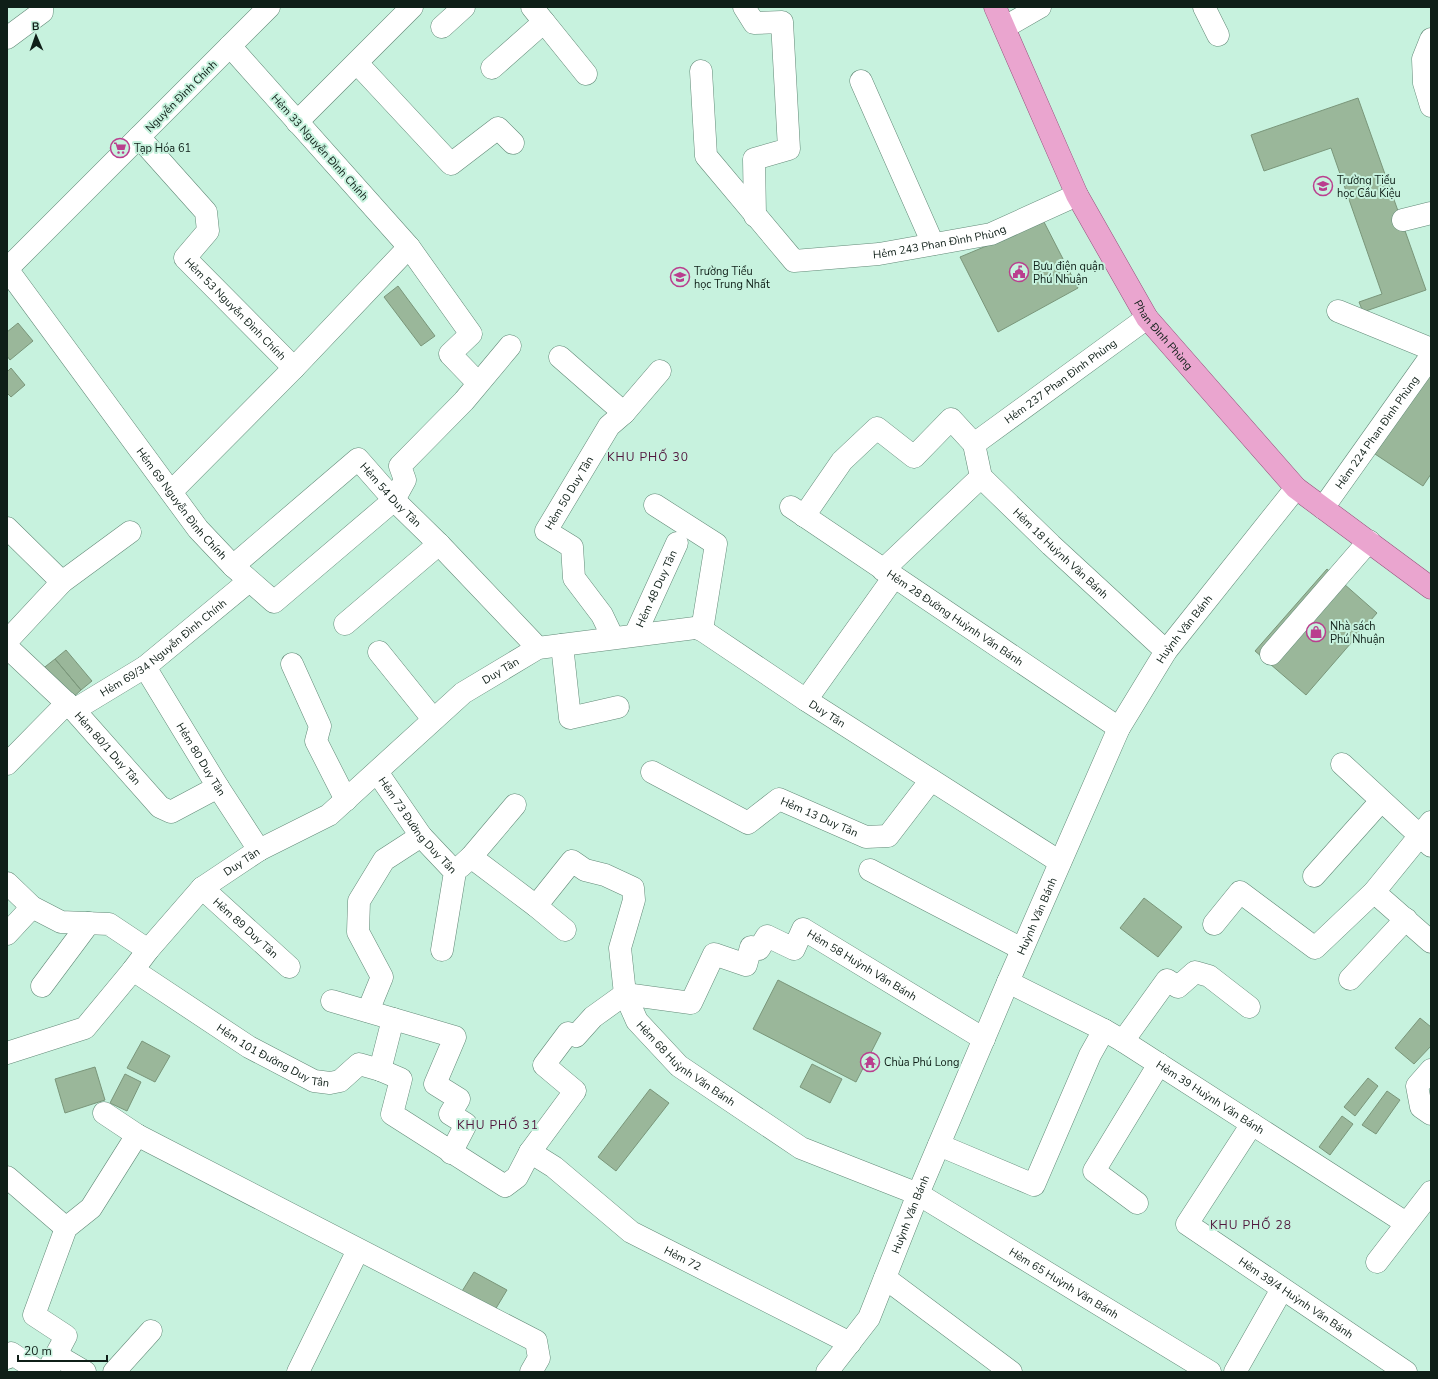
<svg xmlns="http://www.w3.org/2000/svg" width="1438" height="1379" font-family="'Nunito Sans',sans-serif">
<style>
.building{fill:#9ab79a;stroke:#7a967a}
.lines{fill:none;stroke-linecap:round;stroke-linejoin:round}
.minor-casing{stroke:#638a78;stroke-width:23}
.major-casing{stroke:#944f7a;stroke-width:23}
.minor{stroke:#fff;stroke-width:22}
.major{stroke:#eaa5cf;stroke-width:22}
.labels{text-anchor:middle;stroke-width:4;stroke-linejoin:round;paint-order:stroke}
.street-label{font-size:11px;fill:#0f1f18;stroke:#c7f2de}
.poi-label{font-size:11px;fill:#0f1f18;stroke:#c7f2de;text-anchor:start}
.neighbourhood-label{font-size:12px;letter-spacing:1px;fill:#50153c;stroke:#c7f2de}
</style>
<rect width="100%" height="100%" fill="#c7f2de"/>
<path class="building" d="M 1358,98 L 1426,290 L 1363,312 L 1359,302 L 1382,294 L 1331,148 L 1264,171 L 1251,135 Z
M 1044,222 L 1078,288 L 998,332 L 960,257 Z
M 398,286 L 435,336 L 421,346 L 384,297 Z
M 18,323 L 33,341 L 10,360 L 7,356 L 7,332 Z
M 11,368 L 25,385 L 11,397 L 7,393 L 7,372 Z
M 1431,371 L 1431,474 L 1423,486 L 1375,454 Z
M 1327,569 L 1377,613 L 1306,695 L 1255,651 Z
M 66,650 L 92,681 L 81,690 L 55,659 Z
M 55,659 L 81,690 L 70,700 L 41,670 Z
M 1144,898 L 1182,927 L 1158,957 L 1120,928 Z
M 778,980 L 881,1033 L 856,1082 L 753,1029 Z
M 1420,1018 L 1431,1027 L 1431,1046 L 1414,1064 L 1395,1048 Z
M 142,1041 L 170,1056 L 155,1082 L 127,1068 Z
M 812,1064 L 842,1079 L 830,1103 L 800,1087 Z
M 95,1067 L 105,1100 L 65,1113 L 55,1079 Z
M 125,1074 L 141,1082 L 127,1111 L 110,1103 Z
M 1368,1078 L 1378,1086 L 1355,1116 L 1344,1107 Z
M 650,1089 L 669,1103 L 616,1171 L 598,1157 Z
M 1387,1091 L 1400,1100 L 1376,1134 L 1362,1125 Z
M 1342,1116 L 1353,1124 L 1330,1155 L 1319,1147 Z
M 474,1272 L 507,1290 L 492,1315 L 459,1296 Z"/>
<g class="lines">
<defs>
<g id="minor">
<path id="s1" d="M 269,7 L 7,269 L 198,529 L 233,566 L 274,602 L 394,500 L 405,480 L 400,466 L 464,401 L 510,346"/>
<path d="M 744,7 L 754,23 L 782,22 L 789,149 L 754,159 L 755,216"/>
<path d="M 1204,7 L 1218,35"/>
<path d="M 544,22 L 586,74"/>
<path d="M 442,27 L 464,7"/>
<path d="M 1005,27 L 1040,7"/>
<path d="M 7,38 L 42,12 L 42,7"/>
<path d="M 1431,39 L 1423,59 L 1424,83 L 1431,106"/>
<path d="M 357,63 L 451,164 L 498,128 L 513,143"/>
<path d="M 492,68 L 544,22 L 532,7"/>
<path id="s2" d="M 701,71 L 706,156 L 794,261 L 879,254 L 991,234 L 1077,195"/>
<path d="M 861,81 L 933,244"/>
<path d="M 297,122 L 412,7"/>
<path id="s3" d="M 139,137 L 206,212 L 208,231 L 185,258 L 294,368"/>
<path d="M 1403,220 L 1431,213"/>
<path d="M 409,247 L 471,334 L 450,354 L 478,383"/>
<path d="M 1338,311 L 1431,349"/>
<path d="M 560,357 L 624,413"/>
<path id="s4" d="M 974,444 L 1147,318"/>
<path d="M 171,492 L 294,368 L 409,247 L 230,46"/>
<path d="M 655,505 L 716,544 L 702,630"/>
<path id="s5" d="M 791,507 L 1119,728"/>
<path id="s6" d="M 1323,508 L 1431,356"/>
<path id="s7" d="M 804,516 L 842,461 L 877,428 L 914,457 L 951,419 L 974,444 L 981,477 L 1051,545 L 1166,651"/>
<path d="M 7,528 L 62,582"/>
<path id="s8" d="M 233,566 L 358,459 L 394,500 L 439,544 L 538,648"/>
<path d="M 883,570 L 981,477"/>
<path d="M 345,624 L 439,544"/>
<path id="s9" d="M 635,635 L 677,543"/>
<path id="s10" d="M 613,638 L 602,615 L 574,578 L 572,547 L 546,531 L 609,426 L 624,413 L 660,371"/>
<path d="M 7,641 L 62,582 L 130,532"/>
<path d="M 562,645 L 570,718 L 618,707"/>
<path id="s11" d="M 7,647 L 74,710 L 160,807 L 171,812 L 218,787"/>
<path d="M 379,652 L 433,719"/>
<path d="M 1271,654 L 1369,541"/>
<path d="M 292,664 L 320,726 L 316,741 L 346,800"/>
<path id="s12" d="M 145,667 L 218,787 L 259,850"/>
<path d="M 806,700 L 894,577"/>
<path id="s13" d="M 74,710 L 145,667 L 249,581"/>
<path d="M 7,764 L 67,703"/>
<path d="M 1342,764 L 1431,846"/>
<path id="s14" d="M 377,772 L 421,836 L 455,872 L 442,950"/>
<path id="s15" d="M 652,772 L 748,823 L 779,799 L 866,837 L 888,836 L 931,780"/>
<path d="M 471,857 L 536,906 L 565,930"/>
<path d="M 460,867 L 471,857 L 515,805"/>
<path d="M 870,870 L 1022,949"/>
<path d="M 1314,876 L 1381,801"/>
<path d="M 7,883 L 32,907 L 61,922 L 109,924 L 148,950"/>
<path id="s16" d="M 202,888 L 289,967"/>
<path d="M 1374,892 L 1431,942"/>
<path id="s17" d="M 536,906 L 572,861 L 585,870 L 605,875 L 633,888 L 634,900 L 620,948 L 625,994 L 637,1021 L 679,1066 L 801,1148 L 918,1194 L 1210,1372"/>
<path d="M 1214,924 L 1240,892 L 1315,948 L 1374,892 L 1431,822"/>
<path d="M 7,934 L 32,907"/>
<path id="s18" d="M 133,970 L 249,1047 L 314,1081 L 330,1083 L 340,1081 L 359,1064 L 380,1070 L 401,1079 L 392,1114 L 505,1186 L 517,1177 L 530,1152 L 575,1091 L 544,1065 L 568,1033 L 576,1036 L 593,1017 L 625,994 L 691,1003 L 714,954 L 746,965 L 751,947 L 759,949 L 767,936 L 794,949 L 803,929 L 984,1039"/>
<path d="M 1350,979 L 1406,919"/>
<path id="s19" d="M 1008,982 L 1104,1030 L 1123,1041 L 1406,1223"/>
<path d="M 42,986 L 89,923"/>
<path d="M 332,1001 L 455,1037 L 435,1084 L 459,1099 L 450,1114 L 466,1124 L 451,1153"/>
<path d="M 368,1011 L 382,977 L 358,932 L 359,901 L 384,860 L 421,836"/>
<path d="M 1123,1041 L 1167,980 L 1178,987 L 1195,972 L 1209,976 L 1249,1007"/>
<path id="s20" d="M 7,1053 L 85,1028 L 133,970 L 148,950 L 202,888 L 259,850 L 329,815 L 463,693 L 538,648 L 695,628 L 702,630 L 806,700 L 1060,862"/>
<path d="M 380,1070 L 393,1019"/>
<path d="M 1431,1070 L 1417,1086 L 1421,1107 L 1431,1114"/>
<path d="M 104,1113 L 137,1135 L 536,1341 L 539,1358 L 531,1372"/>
<path id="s21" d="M 1252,1124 L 1187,1224 L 1406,1372"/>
<path d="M 939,1145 L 1034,1185 L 1090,1055 L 1104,1030"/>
<path id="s22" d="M 530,1152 L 554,1167 L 631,1232 L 850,1343"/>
<path d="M 7,1177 L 66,1228"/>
<path d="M 1137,1203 L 1094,1171 L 1159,1064"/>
<path d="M 1377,1262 L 1431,1192"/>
<path d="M 885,1278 L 1011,1372"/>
<path d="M 56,1355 L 66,1336 L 34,1315 L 66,1228 L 91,1208 L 137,1135"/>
<path d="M 7,1358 L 11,1353 L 40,1372"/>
<path d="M 47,1372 L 56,1355 L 85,1372"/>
<path d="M 114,1372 L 151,1331"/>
<path d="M 298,1372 L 358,1250"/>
<path id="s23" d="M 827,1372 L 869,1318 L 918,1194 L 1008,982 L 1119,728 L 1166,651 L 1296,488"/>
<path d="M 1235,1372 L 1282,1289"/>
</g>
<g id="major">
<path id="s24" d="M 995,7 L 1077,195 L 1147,318 L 1296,488 L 1431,588"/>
</g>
</defs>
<use href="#minor" class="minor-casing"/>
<use href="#major" class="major-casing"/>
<use href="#minor" class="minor"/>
<use href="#major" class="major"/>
</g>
<defs>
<symbol id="supermarket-ring" viewBox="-11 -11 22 22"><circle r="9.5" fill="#c7f2de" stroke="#ba3e8e" stroke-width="1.5"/><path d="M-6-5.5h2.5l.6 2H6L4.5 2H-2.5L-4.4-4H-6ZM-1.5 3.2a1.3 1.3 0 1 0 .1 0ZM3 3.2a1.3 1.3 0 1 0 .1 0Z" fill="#ba3e8e"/></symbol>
<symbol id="school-ring" viewBox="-11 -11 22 22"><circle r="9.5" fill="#c7f2de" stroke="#ba3e8e" stroke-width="1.5"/><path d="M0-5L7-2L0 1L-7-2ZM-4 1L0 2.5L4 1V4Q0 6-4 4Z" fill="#ba3e8e"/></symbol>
<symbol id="civic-ring" viewBox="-11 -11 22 22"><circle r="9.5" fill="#c7f2de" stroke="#ba3e8e" stroke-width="1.5"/><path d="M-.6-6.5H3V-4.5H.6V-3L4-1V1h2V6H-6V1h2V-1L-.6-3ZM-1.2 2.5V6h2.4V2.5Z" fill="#ba3e8e"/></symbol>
<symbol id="shop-ring" viewBox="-11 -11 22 22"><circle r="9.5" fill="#c7f2de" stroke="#ba3e8e" stroke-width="1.5"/><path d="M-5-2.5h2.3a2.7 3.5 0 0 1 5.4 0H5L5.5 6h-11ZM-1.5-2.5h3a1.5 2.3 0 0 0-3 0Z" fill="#ba3e8e"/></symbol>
<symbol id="temple-ring" viewBox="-11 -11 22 22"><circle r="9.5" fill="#c7f2de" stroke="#ba3e8e" stroke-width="1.5"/><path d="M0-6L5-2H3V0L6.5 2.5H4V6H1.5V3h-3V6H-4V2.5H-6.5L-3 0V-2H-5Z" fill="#ba3e8e"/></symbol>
</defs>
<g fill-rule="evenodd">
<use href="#supermarket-ring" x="109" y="137" width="22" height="22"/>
<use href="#school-ring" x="1312" y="175" width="22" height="22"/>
<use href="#civic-ring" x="1008" y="261" width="22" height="22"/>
<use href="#school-ring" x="669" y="266" width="22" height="22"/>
<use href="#shop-ring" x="1305" y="621" width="22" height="22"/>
<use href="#temple-ring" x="859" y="1051" width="22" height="22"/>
</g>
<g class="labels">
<g class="street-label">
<text transform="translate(181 96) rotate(-45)" y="4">Nguyễn Đình Chính</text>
<text transform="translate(320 147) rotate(48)" y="4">Hẻm 33 Nguyễn Đình Chính</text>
<text dy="4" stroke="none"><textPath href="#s2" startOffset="369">Hẻm 243 Phan Đình Phùng</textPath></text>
<text dy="4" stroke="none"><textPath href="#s3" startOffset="227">Hẻm 53 Nguyễn Đình Chính</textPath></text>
<text dy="4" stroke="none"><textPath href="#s24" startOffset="370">Phan Đình Phùng</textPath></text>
<text dy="4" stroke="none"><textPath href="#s4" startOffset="107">Hẻm 237 Phan Đình Phùng</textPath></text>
<text dy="4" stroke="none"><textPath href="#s6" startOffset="93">Hẻm 224 Phan Đình Phùng</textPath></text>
<text dy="4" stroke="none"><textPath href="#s10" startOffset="178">Hẻm 50 Duy Tân</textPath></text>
<text dy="4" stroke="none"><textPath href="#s8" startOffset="213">Hẻm 54 Duy Tân</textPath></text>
<text dy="4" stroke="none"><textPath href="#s1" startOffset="663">Hẻm 69 Nguyễn Đình Chính</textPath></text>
<text dy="4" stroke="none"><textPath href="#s7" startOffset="393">Hẻm 18 Huỳnh Văn Bánh</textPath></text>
<text dy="4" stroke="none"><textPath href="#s9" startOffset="51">Hẻm 48 Duy Tân</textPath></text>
<text dy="4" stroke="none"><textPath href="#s5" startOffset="198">Hẻm 28 Đường Huỳnh Văn Bánh</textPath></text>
<text dy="4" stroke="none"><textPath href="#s23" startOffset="828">Huỳnh Văn Bánh</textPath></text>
<text dy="4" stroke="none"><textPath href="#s13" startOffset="109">Hẻm 69/34 Nguyễn Đình Chính</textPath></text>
<text dy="4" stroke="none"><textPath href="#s20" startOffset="636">Duy Tân</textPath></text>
<text dy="4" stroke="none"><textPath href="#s20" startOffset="996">Duy Tân</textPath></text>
<text dy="4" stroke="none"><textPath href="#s11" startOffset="143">Hẻm 80/1 Duy Tân</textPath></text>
<text dy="4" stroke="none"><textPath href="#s12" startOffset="108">Hẻm 80 Duy Tân</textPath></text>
<text dy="4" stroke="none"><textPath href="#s15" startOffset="192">Hẻm 13 Duy Tân</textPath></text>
<text dy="4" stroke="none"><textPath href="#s14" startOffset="67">Hẻm 73 Đường Duy Tân</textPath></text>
<text dy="4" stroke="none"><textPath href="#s20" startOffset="312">Duy Tân</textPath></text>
<text dy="4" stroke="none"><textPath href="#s23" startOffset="504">Huỳnh Văn Bánh</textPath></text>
<text dy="4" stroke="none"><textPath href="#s16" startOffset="59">Hẻm 89 Duy Tân</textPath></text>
<text dy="4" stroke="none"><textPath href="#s18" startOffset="1070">Hẻm 58 Huỳnh Văn Bánh</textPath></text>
<text dy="4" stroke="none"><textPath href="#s18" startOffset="165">Hẻm 101 Đường Duy Tân</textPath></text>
<text dy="4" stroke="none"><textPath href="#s17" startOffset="328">Hẻm 68 Huỳnh Văn Bánh</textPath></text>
<text dy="4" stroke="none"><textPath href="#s19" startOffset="233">Hẻm 39 Huỳnh Văn Bánh</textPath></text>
<text dy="4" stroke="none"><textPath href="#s23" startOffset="180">Huỳnh Văn Bánh</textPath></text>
<text dy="4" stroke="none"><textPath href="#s22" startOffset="187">Hẻm 72</textPath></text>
<text dy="4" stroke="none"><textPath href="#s17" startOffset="768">Hẻm 65 Huỳnh Văn Bánh</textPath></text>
<text dy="4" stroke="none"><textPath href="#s21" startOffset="251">Hẻm 39/4 Huỳnh Văn Bánh</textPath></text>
</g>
<g class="poi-label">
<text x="134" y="152">Tạp Hóa 61</text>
<text x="1337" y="184">Trường Tiểu<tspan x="1337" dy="13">học Cầu Kiệu</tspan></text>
<text x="1033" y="270">Bưu điện quận<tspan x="1033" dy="13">Phú Nhuận</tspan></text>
<text x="694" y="275">Trường Tiểu<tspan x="694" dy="13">học Trung Nhất</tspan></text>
<text x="1330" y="630">Nhà sách<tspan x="1330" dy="13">Phú Nhuận</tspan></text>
<text x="884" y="1066">Chùa Phú Long</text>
</g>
<g class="neighbourhood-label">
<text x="648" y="461">KHU PHỐ 30</text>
<text x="498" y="1129">KHU PHỐ 31</text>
<text x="1251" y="1229">KHU PHỐ 28</text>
</g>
</g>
<rect width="1438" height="1379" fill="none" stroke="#0f1f18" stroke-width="16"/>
<g transform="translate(36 36) rotate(358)" stroke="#c7f2de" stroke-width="3" paint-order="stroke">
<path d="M0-3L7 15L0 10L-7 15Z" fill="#0f1f18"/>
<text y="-6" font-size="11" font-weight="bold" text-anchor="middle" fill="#0f1f18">B</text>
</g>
<path d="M18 1355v6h89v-6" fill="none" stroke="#0f1f18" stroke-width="2"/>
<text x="24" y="1355" font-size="12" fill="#0f1f18" stroke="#c7f2de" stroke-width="3" paint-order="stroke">20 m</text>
</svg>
